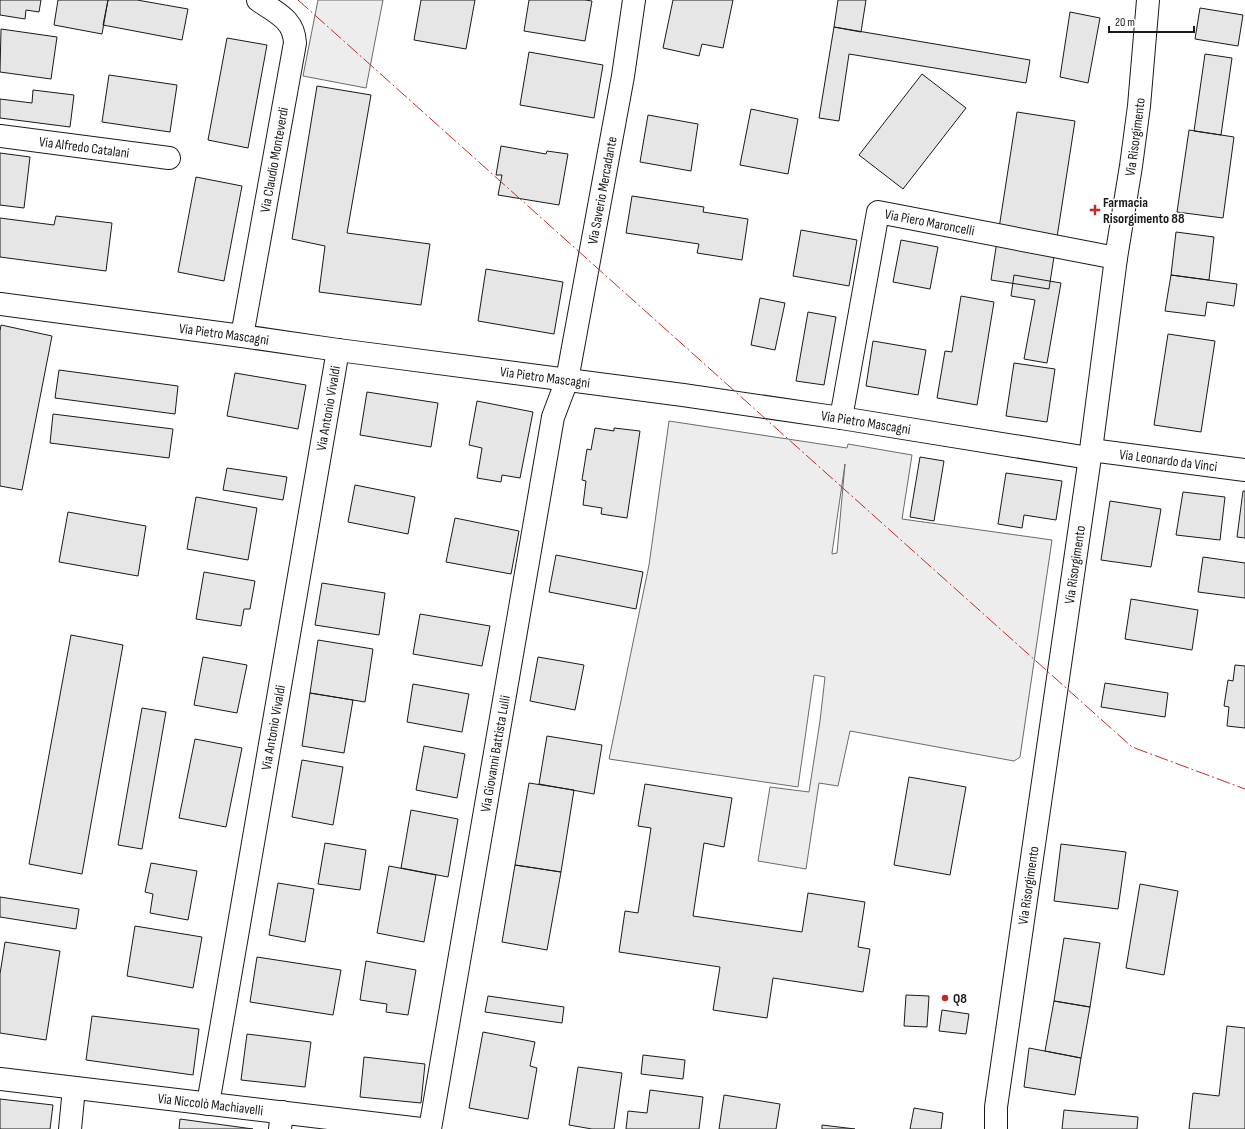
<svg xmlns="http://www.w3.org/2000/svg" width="1245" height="1129" font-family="'Sofia Sans Condensed',sans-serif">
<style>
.built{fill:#ededed;stroke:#6a6a6a;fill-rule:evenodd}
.building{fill:#e6e6e6;stroke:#1a1a1a}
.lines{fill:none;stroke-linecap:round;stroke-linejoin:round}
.street-casing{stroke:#1a1a1a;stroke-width:24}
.secondary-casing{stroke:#1a1a1a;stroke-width:24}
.street{stroke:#fff;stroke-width:22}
.secondary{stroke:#fff;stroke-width:22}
.power{stroke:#c62828;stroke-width:1;stroke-dasharray:14 3 2 3;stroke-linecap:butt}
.poi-dot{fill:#c62828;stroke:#fff;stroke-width:1.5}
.labels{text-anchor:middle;stroke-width:3;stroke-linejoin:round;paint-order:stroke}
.street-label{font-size:14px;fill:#1a1a1a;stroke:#fff}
.poi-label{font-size:14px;font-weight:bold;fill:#1a1a1a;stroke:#fff;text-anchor:start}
</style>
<rect width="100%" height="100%" fill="#fff"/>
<path class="built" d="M 318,0 L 383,0 L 366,88 L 303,76 Z
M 669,421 L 847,448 L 848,444 L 912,455 L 902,519 L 1052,540 L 1020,757 L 1014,761 L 850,731 L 838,786 L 819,783 L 806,869 L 758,861 L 770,787 L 809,792 L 820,721 L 825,677 L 814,675 L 798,787 L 609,759 L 649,565 ZM 845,464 L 837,553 L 832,554 L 832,553 Z"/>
<path class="building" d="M 0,0 L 41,0 L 39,12 L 26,10 L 25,19 L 0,15 Z
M 58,0 L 108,0 L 102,34 L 54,25 Z
M 108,0 L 137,0 L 188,9 L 182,40 L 103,25 Z
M 421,0 L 475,0 L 466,49 L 414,40 Z
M 529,0 L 585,0 L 592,1 L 585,41 L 524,31 Z
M 673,0 L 733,0 L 723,48 L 702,44 L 699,56 L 663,48 Z
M 838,0 L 866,0 L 861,32 L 834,27 Z
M 1200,8 L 1243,15 L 1238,46 L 1195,39 Z
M 1070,12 L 1100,18 L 1088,83 L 1060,77 Z
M 834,27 L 1030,60 L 1026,83 L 849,54 L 839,121 L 819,118 Z
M 1,29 L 57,37 L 51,79 L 0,72 Z
M 227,38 L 267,45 L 248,148 L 208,140 Z
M 529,52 L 603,65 L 594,118 L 520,105 Z
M 1205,54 L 1232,58 L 1221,135 L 1194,131 Z
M 922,74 L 966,108 L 903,189 L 859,155 Z
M 109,75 L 177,85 L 170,132 L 102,122 Z
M 317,86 L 371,95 L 347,233 L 430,244 L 421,305 L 319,292 L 325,246 L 292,239 Z
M 33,90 L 74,95 L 70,127 L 0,118 L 0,99 L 32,103 Z
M 751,109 L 798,119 L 788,174 L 740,165 Z
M 1017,112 L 1075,121 L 1049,289 L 991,280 Z
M 648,115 L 698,124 L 691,171 L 640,162 Z
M 1189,130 L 1234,137 L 1223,218 L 1177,212 Z
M 501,146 L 546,154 L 547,151 L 568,154 L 559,205 L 498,195 L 502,175 L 496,175 Z
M 0,153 L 30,157 L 24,208 L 0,205 Z
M 196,177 L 242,186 L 224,281 L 178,272 Z
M 632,196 L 704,207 L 703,212 L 748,219 L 742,260 L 697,253 L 699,244 L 626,233 Z
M 56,216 L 112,223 L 106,271 L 0,257 L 0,218 L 54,225 Z
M 801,230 L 857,240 L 849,286 L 793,276 Z
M 1176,232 L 1214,237 L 1209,280 L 1171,275 Z
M 901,240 L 938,247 L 930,289 L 893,282 Z
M 486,269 L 563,282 L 554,334 L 478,321 Z
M 1014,275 L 1061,283 L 1047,363 L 1024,359 L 1035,300 L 1011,296 Z
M 1171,275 L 1237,284 L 1234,306 L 1207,302 L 1205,316 L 1165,311 Z
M 961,296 L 994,302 L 977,405 L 937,398 L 945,351 L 952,352 Z
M 760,298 L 785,303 L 775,350 L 751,345 Z
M 808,312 L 836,317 L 824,385 L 796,381 Z
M 1,325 L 52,336 L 22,490 L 0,486 L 0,331 Z
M 1168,334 L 1215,341 L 1201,432 L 1154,425 Z
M 873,341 L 926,350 L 918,395 L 866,386 Z
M 1014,363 L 1055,369 L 1047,422 L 1006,416 Z
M 59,370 L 178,386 L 175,414 L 55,398 Z
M 235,373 L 306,385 L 298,429 L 227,416 Z
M 367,392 L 438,403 L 431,447 L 360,435 Z
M 477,401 L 533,412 L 520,478 L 502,475 L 501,482 L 477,478 L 482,448 L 469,445 Z
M 53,414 L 173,429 L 169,458 L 50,443 Z
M 595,428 L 614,431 L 614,428 L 640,431 L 627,518 L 601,514 L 602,508 L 583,505 L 586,481 L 582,480 L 587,449 L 591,450 Z
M 920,457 L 944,461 L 934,521 L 910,517 Z
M 227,468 L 287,477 L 283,500 L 223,490 Z
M 1006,473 L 1062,481 L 1056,520 L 1024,515 L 1022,528 L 998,524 Z
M 355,485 L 415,497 L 408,534 L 348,522 Z
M 1243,491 L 1245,491 L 1245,538 L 1237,537 Z
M 1183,492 L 1225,497 L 1220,540 L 1176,535 Z
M 196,497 L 257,508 L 248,560 L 187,549 Z
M 1110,501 L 1161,509 L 1151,567 L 1101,560 Z
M 68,512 L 146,526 L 138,576 L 59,562 Z
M 455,518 L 519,531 L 511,574 L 446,562 Z
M 556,555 L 643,572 L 636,609 L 549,592 Z
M 1203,557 L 1245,563 L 1245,598 L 1198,592 Z
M 204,572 L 255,581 L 250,609 L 244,609 L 241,626 L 196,619 Z
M 322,583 L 385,593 L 379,635 L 315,625 Z
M 1131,599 L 1198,610 L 1192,650 L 1125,639 Z
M 420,614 L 490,626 L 482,666 L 413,654 Z
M 71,635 L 123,645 L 82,874 L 29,864 Z
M 318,640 L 373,649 L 365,702 L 310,693 Z
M 203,657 L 247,665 L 237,713 L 194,705 Z
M 538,657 L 584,665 L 575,710 L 530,701 Z
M 1235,665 L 1245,666 L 1245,728 L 1227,726 L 1229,707 L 1224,706 L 1228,680 L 1233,681 Z
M 1105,683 L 1168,693 L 1165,717 L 1101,707 Z
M 413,684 L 469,694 L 462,732 L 407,722 Z
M 310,693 L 353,700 L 344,753 L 302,746 Z
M 142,708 L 166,712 L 142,849 L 118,845 Z
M 547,736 L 602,745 L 594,794 L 539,784 Z
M 195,739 L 242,748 L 226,827 L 179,818 Z
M 424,746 L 465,754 L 457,798 L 416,790 Z
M 302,760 L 343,767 L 333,825 L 292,817 Z
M 909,777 L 966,787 L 950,875 L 894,865 Z
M 529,783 L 574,790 L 561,872 L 515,865 Z
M 645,784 L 732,798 L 724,847 L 704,843 L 693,916 L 802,932 L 808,893 L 865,902 L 858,947 L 870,949 L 863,992 L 773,978 L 767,1018 L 713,1010 L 720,967 L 619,952 L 625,911 L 638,913 L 651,828 L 638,826 Z
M 411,810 L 458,819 L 448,877 L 401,868 Z
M 325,843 L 366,850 L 360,890 L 318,884 Z
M 1061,844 L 1126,852 L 1118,909 L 1054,901 Z
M 151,863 L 197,871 L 188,920 L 150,913 L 153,894 L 145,892 Z
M 515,865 L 561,872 L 547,950 L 502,942 Z
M 389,866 L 436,875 L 424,942 L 377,933 Z
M 278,883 L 314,889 L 305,942 L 269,935 Z
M 1140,884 L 1178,891 L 1164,975 L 1126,968 Z
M 0,897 L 79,909 L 76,929 L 0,917 Z
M 135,926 L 202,937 L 193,988 L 127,976 Z
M 1064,938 L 1100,943 L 1090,1007 L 1054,1001 Z
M 5,942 L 60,951 L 46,1040 L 0,1033 L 0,974 Z
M 257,957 L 341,970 L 333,1015 L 250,1002 Z
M 366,961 L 416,970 L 408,1015 L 386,1012 L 387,1004 L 360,1000 Z
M 906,995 L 929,996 L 927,1027 L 904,1026 Z
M 488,996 L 564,1007 L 562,1023 L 485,1012 Z
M 1054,1001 L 1090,1007 L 1081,1058 L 1045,1051 Z
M 942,1010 L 969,1014 L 966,1034 L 939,1031 Z
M 92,1016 L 199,1029 L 193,1075 L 86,1060 Z
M 1227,1026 L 1245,1028 L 1245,1129 L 1189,1129 L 1193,1093 L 1219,1096 Z
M 483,1032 L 535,1042 L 530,1066 L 537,1068 L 528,1119 L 469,1108 Z
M 247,1034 L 311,1042 L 305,1087 L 241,1080 Z
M 1029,1048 L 1081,1058 L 1075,1095 L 1024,1087 Z
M 643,1055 L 685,1060 L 683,1079 L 641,1074 Z
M 364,1057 L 425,1064 L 421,1103 L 360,1097 Z
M 578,1067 L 622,1073 L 614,1129 L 592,1129 L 569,1125 Z
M 650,1090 L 703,1097 L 699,1129 L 626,1129 L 628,1111 L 647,1113 Z
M 724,1095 L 780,1104 L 776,1129 L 719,1129 Z
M 0,1099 L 53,1105 L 50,1129 L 0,1129 Z
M 914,1108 L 943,1113 L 941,1129 L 910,1129 Z
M 1064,1110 L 1138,1117 L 1137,1129 L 1062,1129 Z
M 180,1119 L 253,1129 L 179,1129 Z
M 822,1125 L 855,1129 L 822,1129 Z"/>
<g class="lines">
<defs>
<g id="street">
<path id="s1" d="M 0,136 L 169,158"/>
<path id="s2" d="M 0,304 L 242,336 L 338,350 L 683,395 L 841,418 L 1089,458"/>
<path id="s3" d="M 242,336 L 295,43 C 294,19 276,13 258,0"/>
<path id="s4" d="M 841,418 L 878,212 L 1116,258"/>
<path id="s5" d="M 1091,450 L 1245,470"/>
<path id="s6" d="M 208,1104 L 338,350"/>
<path d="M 70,1129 L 74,1088"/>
<path d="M 280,1129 L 282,1112"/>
<path id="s7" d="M 430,1129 L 553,417 L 567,380 L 623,76 L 634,0"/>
<path id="s8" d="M 996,1129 L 996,1107 L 1091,450 L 1116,258 L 1131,166 L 1139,106 L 1148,0"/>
</g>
<g id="secondary">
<path id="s9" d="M 0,1079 L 421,1129"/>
</g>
</defs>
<use href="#street" class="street-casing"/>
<use href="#secondary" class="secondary-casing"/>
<use href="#street" class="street"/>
<use href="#secondary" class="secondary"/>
<path class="power" d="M 298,0 L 1132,747 L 1245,789"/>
</g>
<g class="poi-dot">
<path d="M1093 204h4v4h4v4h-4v4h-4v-4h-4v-4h4z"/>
<circle cx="945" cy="998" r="4"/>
</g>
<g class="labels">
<g class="street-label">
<text dy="5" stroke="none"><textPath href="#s8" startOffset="1002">Via Risorgimento</textPath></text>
<text dy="5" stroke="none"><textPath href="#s1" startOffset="85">Via Alfredo Catalani</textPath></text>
<text dy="5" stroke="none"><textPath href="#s3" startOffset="179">Via Claudio Monteverdi</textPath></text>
<text dy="5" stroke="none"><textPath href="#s7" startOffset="955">Via Saverio Mercadante</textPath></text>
<text dy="5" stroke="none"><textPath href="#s4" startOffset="262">Via Piero Maroncelli</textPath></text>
<text dy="5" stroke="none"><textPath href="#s2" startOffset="226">Via Pietro Mascagni</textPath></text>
<text dy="5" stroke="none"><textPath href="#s2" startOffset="550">Via Pietro Mascagni</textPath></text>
<text dy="5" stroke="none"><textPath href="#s6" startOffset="706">Via Antonio Vivaldi</textPath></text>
<text dy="5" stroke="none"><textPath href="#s2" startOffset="874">Via Pietro Mascagni</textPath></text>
<text dy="5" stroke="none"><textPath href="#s5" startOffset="78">Via Leonardo da Vinci</textPath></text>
<text dy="5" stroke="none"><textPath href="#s8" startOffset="570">Via Risorgimento</textPath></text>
<text dy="5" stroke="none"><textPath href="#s6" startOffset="382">Via Antonio Vivaldi</textPath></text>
<text dy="5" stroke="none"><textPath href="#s7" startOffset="381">Via Giovanni Battista Lulli</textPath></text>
<text dy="5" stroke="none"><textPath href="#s8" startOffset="246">Via Risorgimento</textPath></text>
<text dy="5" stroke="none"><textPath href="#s9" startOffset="212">Via Niccolò Machiavelli</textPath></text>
</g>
<g class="poi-label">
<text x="1103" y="207">Farmacia<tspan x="1103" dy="16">Risorgimento 88</tspan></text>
<text x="953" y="1003">Q8</text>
</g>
</g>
<path d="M1109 26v6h85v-6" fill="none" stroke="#1a1a1a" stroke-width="2"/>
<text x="1115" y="26" font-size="12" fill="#1a1a1a" stroke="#ffffff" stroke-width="3" paint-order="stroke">20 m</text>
</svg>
